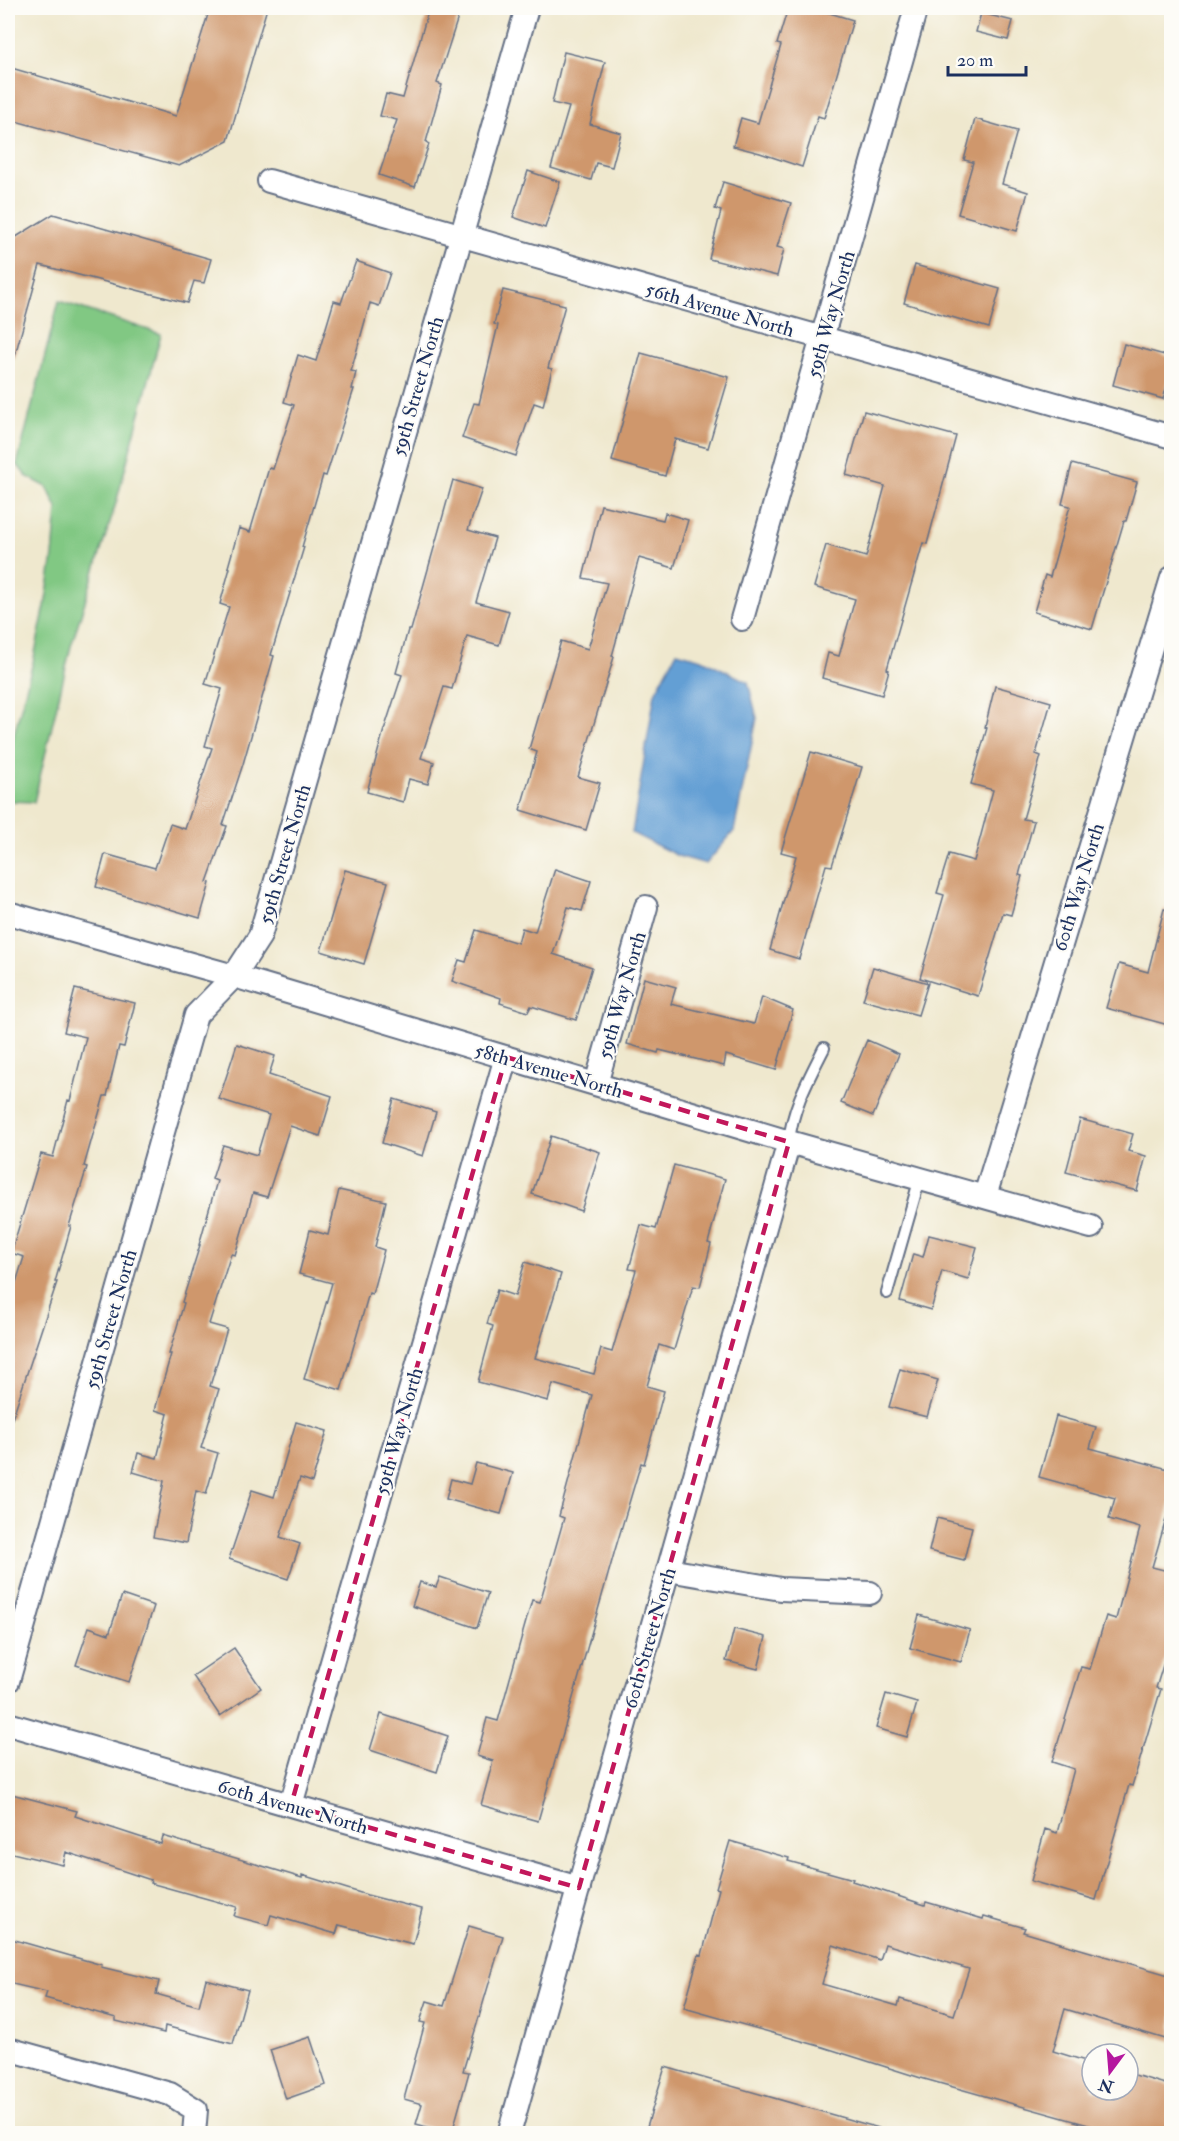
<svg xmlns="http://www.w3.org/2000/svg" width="1179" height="2141" font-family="'IM FELL Double Pica',serif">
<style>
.green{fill:#81c883;stroke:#4e7c70;stroke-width:1.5}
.water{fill:#649fd4;stroke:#406799;stroke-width:1.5}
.building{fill:#cf976c;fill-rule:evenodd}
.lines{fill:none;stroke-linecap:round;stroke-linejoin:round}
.lane-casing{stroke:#657085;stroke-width:14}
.street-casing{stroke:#657085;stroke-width:26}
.lane{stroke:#fff;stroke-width:10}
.street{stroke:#fff;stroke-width:22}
.marked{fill:none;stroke:#c2185b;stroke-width:4.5;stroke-dasharray:12 8;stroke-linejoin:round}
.labels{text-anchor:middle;stroke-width:4.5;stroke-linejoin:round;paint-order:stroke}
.street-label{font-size:20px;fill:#1b2f5e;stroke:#fdfcf7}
</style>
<rect width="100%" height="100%" fill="#fdfcf7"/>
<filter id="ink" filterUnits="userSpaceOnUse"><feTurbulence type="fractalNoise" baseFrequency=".0167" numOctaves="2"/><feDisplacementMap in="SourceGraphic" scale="12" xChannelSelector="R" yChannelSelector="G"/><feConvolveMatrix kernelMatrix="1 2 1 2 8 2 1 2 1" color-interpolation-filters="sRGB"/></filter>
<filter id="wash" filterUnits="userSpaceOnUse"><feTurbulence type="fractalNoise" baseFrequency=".008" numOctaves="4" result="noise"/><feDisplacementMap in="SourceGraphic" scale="24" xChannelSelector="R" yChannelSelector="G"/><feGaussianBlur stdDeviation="1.35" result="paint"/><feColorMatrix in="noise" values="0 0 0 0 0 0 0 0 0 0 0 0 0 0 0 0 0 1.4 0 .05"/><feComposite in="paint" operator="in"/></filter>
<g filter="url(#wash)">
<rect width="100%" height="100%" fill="#efe8ce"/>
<path class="green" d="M 59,301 L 161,334 L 116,503 L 71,646 L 34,802 L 8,801 L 8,757 L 33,662 L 45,606 L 53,556 L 57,508 L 47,487 L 26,476 L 17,464 Z"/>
<path class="water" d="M 677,652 L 702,659 L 748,682 L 757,718 L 734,831 L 706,864 L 678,856 L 632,833 L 655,693 Z"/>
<g id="blocks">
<path class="building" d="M 210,8 L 267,8 L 228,141 L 179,166 L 8,119 L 8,67 L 176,116 Z
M 429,8 L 461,8 L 437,83 L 442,85 L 426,142 L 429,144 L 415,187 L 379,175 L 397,120 L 380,116 L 386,94 L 403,98 Z
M 788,8 L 813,8 L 853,20 L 824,118 L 818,116 L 802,167 L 760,153 L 733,146 L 741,118 L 758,123 L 781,45 L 777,44 Z
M 981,13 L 1013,21 L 1008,40 L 976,32 Z
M 564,52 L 605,62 L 590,124 L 621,133 L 612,167 L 596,163 L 591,180 L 551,168 L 569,107 L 552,103 Z
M 975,119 L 1017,131 L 1002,184 L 1028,192 L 1017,231 L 958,214 L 973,162 L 964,160 Z
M 528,171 L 560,182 L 545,228 L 513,217 Z
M 723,182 L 791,203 L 777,247 L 784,249 L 777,276 L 709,259 L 721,211 L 715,209 Z
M 53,214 L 211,259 L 204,283 L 194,281 L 187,303 L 40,265 L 14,359 L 8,358 L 8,242 Z
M 356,261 L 390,273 L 379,306 L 370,303 L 351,371 L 356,372 L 352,389 L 354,389 L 326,476 L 323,475 L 302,547 L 304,547 L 271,655 L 274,656 L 243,764 L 223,825 L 227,826 L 207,882 L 210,883 L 200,918 L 96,887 L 105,854 L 155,868 L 170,824 L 185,829 L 212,748 L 205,746 L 222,689 L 205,684 L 229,607 L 220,604 L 230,568 L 228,567 L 239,528 L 250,532 L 269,468 L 273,469 L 294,405 L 284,402 L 298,355 L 316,361 L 334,301 L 341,303 Z
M 915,265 L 1000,289 L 989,328 L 904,303 Z
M 503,290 L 565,305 L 548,368 L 552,369 L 543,406 L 534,403 L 516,456 L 462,438 L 474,403 L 479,404 L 498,325 L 494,324 Z
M 1124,344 L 1172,357 L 1172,368 L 1163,399 L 1113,385 Z
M 641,353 L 729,377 L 708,448 L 675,439 L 665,476 L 612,461 Z
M 864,411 L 956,436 L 927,544 L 923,543 L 887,669 L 889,670 L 882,695 L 822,678 L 828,653 L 839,656 L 855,599 L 814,587 L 826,545 L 866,557 L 885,486 L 846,475 Z
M 1072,464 L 1137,482 L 1126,521 L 1124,521 L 1092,629 L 1034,612 L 1045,575 L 1050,577 L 1070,506 L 1062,504 Z
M 453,480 L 482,489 L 468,530 L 495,538 L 476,602 L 509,611 L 499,645 L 467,636 L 452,689 L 444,687 L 421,758 L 434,762 L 428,784 L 409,779 L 403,802 L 367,792 L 383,733 L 402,675 L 396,673 L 408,630 L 411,630 Z
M 601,505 L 663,520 L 665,513 L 688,520 L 674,568 L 639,558 L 612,656 L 614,657 L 578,777 L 600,783 L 586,830 L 520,810 L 537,752 L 529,749 L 561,641 L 588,649 L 607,583 L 583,578 Z
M 995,686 L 1051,702 L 1036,754 L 1041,756 L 1023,819 L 1034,821 L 1019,875 L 1022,876 L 1011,915 L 1003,913 L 978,996 L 920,978 L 944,895 L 937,893 L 949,854 L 974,861 L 993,790 L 971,784 L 987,728 L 985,727 Z
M 811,752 L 862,767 L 832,866 L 826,865 L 799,959 L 770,950 L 796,856 L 781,852 Z
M 555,869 L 591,881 L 582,911 L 568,907 L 553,954 L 592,967 L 576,1020 L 531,1006 L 528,1012 L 500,1003 L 501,998 L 452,981 L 459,960 L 466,962 L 476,930 L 518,943 L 522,928 L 535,932 Z
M 345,870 L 388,882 L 364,964 L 321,951 Z
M 1164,909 L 1172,910 L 1172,1026 L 1106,1008 L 1119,964 L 1148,972 Z
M 873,967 L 928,983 L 918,1015 L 863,1000 Z
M 644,978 L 676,987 L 671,1004 L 754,1024 L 762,997 L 793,1010 L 776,1070 L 726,1055 L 724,1066 L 659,1050 L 658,1053 L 627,1044 Z
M 75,989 L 135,1003 L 124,1047 L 119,1046 L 107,1096 L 104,1096 L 84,1166 L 87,1167 L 69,1226 L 71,1226 L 55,1282 L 57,1282 L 12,1419 L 8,1418 L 8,1308 L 24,1257 L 11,1253 L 41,1154 L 53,1157 L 68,1100 L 70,1101 L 86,1037 L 64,1032 Z
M 867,1040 L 899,1054 L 873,1116 L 841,1103 Z
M 237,1044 L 275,1056 L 269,1075 L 332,1096 L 320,1136 L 290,1126 L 267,1197 L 253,1193 L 235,1255 L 231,1254 L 209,1324 L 227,1329 L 210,1386 L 219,1389 L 201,1448 L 218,1453 L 206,1494 L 196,1491 L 186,1543 L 153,1537 L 164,1481 L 133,1472 L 138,1453 L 157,1458 L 168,1414 L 155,1410 L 171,1354 L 169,1354 L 184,1303 L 182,1302 L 200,1245 L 199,1245 L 217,1181 L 212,1179 L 223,1145 L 257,1155 L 269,1115 L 219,1099 Z
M 394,1099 L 436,1112 L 423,1156 L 382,1143 Z
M 1080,1119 L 1133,1134 L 1128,1151 L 1146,1156 L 1137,1191 L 1066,1172 Z
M 551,1136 L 600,1152 L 581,1211 L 532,1194 Z
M 674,1165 L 725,1179 L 708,1243 L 711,1244 L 700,1287 L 693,1286 L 674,1350 L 659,1345 L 647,1386 L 664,1391 L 644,1464 L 641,1463 L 615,1550 L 538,1821 L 481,1805 L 493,1761 L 477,1756 L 487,1718 L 498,1721 L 532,1600 L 540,1602 L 564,1518 L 559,1516 L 592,1395 L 553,1384 L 548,1401 L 478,1382 L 493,1326 L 487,1324 L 497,1290 L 515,1296 L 525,1262 L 561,1274 L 535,1358 L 594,1374 L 601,1349 L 612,1352 L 636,1270 L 629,1269 L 641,1225 L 656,1229 Z
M 339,1190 L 386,1201 L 375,1247 L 384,1250 L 372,1294 L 369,1293 L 341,1390 L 304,1379 L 332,1283 L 299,1274 L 310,1230 L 328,1235 Z
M 929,1235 L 977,1247 L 968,1279 L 942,1271 L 931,1310 L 900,1301 L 913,1254 L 923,1257 Z
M 900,1369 L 938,1380 L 927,1417 L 889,1407 Z
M 1056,1416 L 1096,1427 L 1090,1448 L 1172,1470 L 1172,1499 L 1152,1567 L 1172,1572 L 1172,1636 L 1156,1688 L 1161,1689 L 1132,1786 L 1129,1785 L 1096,1900 L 1031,1881 L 1045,1829 L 1057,1833 L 1074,1769 L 1052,1762 L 1081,1667 L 1090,1669 L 1106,1616 L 1116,1619 L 1140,1528 L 1109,1519 L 1115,1498 L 1039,1477 Z
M 296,1422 L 327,1431 L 312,1482 L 300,1478 L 280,1537 L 300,1544 L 288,1579 L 229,1559 L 252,1490 L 274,1497 Z
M 476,1463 L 513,1473 L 501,1514 L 446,1499 L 451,1479 L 470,1484 Z
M 937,1518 L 972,1527 L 964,1560 L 929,1551 Z
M 440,1577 L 488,1593 L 477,1628 L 412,1606 L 420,1582 L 436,1587 Z
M 122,1595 L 154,1606 L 129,1682 L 76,1665 L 89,1627 L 109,1634 Z
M 919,1615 L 970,1630 L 961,1662 L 910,1648 Z
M 734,1629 L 766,1637 L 758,1669 L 726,1661 Z
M 234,1648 L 261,1688 L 220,1716 L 193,1676 Z
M 886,1694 L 917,1703 L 907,1737 L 876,1728 Z
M 381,1714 L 448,1736 L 437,1772 L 370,1750 Z
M 8,1793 L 77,1811 L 75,1816 L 161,1844 L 163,1836 L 302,1878 L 302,1875 L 367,1895 L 422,1909 L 413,1944 L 339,1925 L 336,1934 L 271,1915 L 268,1925 L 234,1916 L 237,1907 L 150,1883 L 151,1880 L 66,1852 L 63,1865 L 8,1852 Z
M 730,1841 L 789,1858 L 788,1861 L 853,1879 L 852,1881 L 925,1905 L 926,1902 L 983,1919 L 984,1916 L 1025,1928 L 1023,1932 L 1172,1976 L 1172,2041 L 1065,2009 L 1053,2051 L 1092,2063 L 1092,2090 L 1128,2090 L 1128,2073 L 1172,2086 L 1172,2133 L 1117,2133 L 921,2078 L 823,2047 L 684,2008 L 699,1954 L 702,1955 L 719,1889 L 716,1888 ZM 885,1944 L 969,1969 L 954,2015 L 900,1999 L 898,2006 L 822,1984 L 833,1945 L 880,1960 Z
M 469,1926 L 503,1936 L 463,2071 L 469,2072 L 452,2133 L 450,2133 L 416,2124 L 422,2104 L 404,2099 L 425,2023 L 420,2022 L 427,2001 L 444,2006 Z
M 8,1938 L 102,1965 L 101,1967 L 159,1981 L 156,1994 L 199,2006 L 206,1979 L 248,1990 L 233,2044 L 165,2026 L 164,2033 L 116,2021 L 116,2018 L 45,1998 L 47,1992 L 8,1983 Z
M 310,2037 L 326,2085 L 286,2099 L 270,2050 Z
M 665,2067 L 879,2128 L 878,2133 L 645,2133 Z"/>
</g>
</g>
<g filter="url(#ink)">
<use href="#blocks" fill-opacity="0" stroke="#657085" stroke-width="1.5"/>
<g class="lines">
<defs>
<path id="lane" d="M 789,1142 C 792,1108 809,1078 824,1048
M 887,1293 L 920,1178"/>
<path id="street" d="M 269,181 L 1172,437
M 742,619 L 916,8
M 8,913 L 234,976 L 789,1142 L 1091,1227
M 596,1084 L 646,907
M 985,1196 L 1172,578
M 668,1570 L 781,1589 L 870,1593
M 8,1681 L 196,1015 L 234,976 L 260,936 L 527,8
M 8,1724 L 579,1888
M 291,1805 L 506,1057
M 8,2049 L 170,2094 L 196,2110 L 194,2134
M 509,2134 L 789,1142"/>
</defs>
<use href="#lane" class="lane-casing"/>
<use href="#street" class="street-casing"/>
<use href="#lane" class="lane"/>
<use href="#street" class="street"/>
</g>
</g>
<path class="marked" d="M 506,1057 L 789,1142 L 579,1888 L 291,1805 Z"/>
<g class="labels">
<g class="street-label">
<text transform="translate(720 309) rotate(16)" y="7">56th Avenue North</text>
<text transform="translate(830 314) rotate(-74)" y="7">59th Way North</text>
<text transform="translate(417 386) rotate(-74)" y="7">59th Street North</text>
<text transform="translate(284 854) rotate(-74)" y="7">59th Street North</text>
<text transform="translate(1078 887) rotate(-73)" y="7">60th Way North</text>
<text transform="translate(621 995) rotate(-74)" y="7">59th Way North</text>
<text transform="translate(549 1070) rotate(16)" y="7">58th Avenue North</text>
<text transform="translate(110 1319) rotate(-74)" y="7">59th Street North</text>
<text transform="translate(398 1431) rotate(-74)" y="7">59th Way North</text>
<text transform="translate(649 1638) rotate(-74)" y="7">60th Street North</text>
<text transform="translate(293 1806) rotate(16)" y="7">60th Avenue North</text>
</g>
</g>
<rect width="1179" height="2141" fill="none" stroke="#fdfcf7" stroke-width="30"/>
<g transform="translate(1110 2072) rotate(196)"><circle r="28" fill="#fdfcf7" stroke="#a3aaba" stroke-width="1.5"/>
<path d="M0-4.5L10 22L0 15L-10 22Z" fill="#b5179e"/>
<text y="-9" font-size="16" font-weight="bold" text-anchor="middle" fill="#1b2f5e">N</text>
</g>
<path d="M948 66v9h78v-9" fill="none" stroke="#1b2f5e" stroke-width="3"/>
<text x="957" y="66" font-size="18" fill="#1b2f5e" stroke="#fdfcf7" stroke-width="4.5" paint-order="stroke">20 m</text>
</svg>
